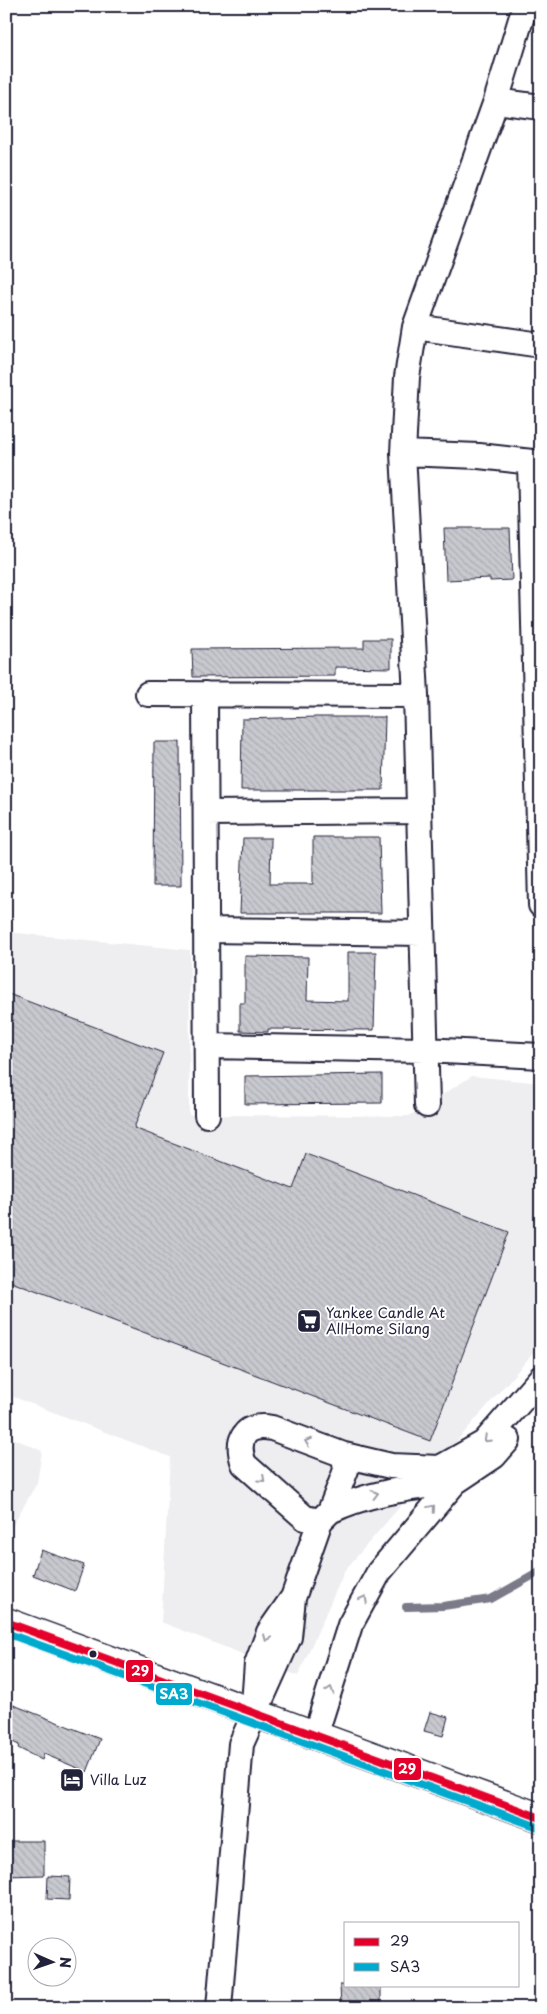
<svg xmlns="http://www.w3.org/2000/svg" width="547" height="2014" font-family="'Playpen Sans',sans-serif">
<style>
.built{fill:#eeeef1}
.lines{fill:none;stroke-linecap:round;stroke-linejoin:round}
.stream{stroke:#7a7a88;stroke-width:8}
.building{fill:url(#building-back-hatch);stroke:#22223b}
.minor-casing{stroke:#22223b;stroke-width:28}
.primary-casing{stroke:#22223b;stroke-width:31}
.minor{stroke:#fff;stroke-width:24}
.primary{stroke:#fff;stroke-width:28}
.bus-1-casing{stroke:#fff;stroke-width:11}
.bus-2-casing{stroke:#fff;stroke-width:11}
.bus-1{stroke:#e4002b;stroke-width:8}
.bus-2{stroke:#00a9ce;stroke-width:8}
.oneway{stroke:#9c9ca7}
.bus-dot{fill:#22223b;stroke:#fff;stroke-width:2}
.labels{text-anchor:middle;stroke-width:4;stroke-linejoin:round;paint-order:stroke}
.poi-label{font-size:14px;fill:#22223b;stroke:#fff;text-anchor:start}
.line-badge{stroke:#fff;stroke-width:2}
.badge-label{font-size:14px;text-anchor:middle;font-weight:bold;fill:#fff}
</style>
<defs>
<pattern id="building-back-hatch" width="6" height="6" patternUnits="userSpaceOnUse" patternTransform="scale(1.25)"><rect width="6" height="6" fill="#c8c8cf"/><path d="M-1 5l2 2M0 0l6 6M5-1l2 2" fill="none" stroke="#acacb3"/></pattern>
</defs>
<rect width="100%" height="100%" fill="#fff"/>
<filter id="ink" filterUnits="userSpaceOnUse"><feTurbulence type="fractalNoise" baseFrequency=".02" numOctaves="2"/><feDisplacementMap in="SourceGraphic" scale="10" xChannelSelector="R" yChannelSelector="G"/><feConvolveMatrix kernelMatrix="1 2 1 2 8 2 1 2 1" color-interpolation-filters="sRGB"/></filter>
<g filter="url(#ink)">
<path class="built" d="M 6,932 L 190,950 L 189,1115 L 409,1116 L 472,1076 L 541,1083 L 541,1344 L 345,1570 L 298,1676 L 161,1622 L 170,1457 L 6,1394 Z
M 6,1435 L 42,1451 L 37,1483 L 6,1537 Z"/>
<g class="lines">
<path class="stream" d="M 406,1607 L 443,1606 L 491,1599 L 541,1571"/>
</g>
<path class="building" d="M 444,528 L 510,528 L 512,580 L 490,581 L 490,578 L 446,580 Z
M 364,639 L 391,639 L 391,668 L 335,667 L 335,676 L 193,677 L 192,649 L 364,648 Z
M 317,717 L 385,717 L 383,790 L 241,790 L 242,719 Z
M 154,742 L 180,742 L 181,886 L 153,886 Z
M 313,837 L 379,837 L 381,913 L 240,913 L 243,838 L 271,838 L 270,884 L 313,884 Z
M 348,952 L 376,952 L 374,1030 L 268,1029 L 268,1032 L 240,1031 L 240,1003 L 245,1003 L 245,956 L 308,957 L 307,1000 L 348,1001 Z
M 6,993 L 163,1053 L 134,1128 L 293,1189 L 306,1154 L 509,1232 L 430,1441 L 6,1280 Z
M 382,1074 L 382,1103 L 245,1104 L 245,1076 Z
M 41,1550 L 84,1565 L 75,1591 L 33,1575 Z
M 6,1702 L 100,1739 L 87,1772 L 44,1754 L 42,1760 L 18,1748 L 19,1745 L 6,1739 Z
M 430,1712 L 448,1717 L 443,1736 L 424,1731 Z
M 6,1841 L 44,1841 L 44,1875 L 6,1876 Z
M 48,1876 L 70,1877 L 69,1900 L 47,1899 Z
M 340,1985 L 381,1985 L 381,2008 L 341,2008 Z"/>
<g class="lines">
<defs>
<path id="minor" d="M 496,101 L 541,107
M 415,327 L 541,345
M 403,453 L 479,456 L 541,463
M 530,462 L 541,905
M 148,694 L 416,695
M 205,694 L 207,1115
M 206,813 L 419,811
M 206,930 L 422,933
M 207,1046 L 425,1050 L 541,1056
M 427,1105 L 416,695 L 403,453 L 407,377 L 415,327 L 496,101 L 525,6
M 330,1511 C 370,1492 411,1488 455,1482
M 320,1521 L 305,1518 L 244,1464 C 235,1439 245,1423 272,1428 L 344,1455 L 391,1466 L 440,1468 L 484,1443 L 541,1378
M 254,1704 L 257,1664 L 269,1632 L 292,1599
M 315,1736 L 350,1625 L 379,1572 L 455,1482 L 494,1456 L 508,1440
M 219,2008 L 241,1744 L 289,1637 L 293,1598 L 320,1521 L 330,1511 L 346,1470 L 344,1455"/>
<path id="primary" d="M 6,1622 L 541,1818"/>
</defs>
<use href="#minor" class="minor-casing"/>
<use href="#primary" class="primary-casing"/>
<use href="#minor" class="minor"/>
<use href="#primary" class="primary"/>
<defs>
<path id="bus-1" d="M 6,1622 L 541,1818"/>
<path id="bus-2" d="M 6,1633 L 538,1827"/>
</defs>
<use href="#bus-1" class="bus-1-casing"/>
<use href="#bus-2" class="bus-2-casing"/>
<use href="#bus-1" class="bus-1"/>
<use href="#bus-2" class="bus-2"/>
</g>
<defs><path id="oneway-chevron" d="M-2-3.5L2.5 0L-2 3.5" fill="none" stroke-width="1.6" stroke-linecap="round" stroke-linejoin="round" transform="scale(1.25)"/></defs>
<g class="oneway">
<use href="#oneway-chevron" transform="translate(487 1439) rotate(137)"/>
<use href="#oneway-chevron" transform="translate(308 1442) rotate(-160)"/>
<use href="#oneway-chevron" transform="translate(262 1479) rotate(42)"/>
<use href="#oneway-chevron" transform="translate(375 1494) rotate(-14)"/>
<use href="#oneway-chevron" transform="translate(432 1508) rotate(-50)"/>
<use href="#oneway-chevron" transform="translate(364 1599) rotate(-62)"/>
<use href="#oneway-chevron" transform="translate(267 1638) rotate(112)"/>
<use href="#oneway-chevron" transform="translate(330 1690) rotate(-72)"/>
</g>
</g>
<defs>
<symbol id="supermarket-square" viewBox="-11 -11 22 22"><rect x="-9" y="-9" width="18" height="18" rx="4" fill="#22223b" stroke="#fff"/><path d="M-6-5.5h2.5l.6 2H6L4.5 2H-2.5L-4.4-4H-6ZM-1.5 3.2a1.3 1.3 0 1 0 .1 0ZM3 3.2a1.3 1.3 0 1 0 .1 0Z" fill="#fff"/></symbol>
<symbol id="hotel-square" viewBox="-11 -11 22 22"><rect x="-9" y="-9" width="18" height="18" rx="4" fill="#22223b" stroke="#fff"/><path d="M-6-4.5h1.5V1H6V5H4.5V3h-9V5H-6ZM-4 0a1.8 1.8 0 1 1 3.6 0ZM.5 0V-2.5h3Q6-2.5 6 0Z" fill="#fff"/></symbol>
</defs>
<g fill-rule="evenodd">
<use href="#supermarket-square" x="295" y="1307" width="28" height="28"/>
<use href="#hotel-square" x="58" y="1766" width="28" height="28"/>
</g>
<circle class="bus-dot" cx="93" cy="1654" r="4.5"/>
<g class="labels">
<g class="poi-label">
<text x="326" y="1318">Yankee Candle At<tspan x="326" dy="16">AllHome Silang</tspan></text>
<text x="90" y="1785">Villa Luz</text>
</g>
</g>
<g class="line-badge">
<rect x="125" y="1659" width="29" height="24" rx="5" fill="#e4002b"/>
<rect x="155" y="1682" width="38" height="24" rx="5" fill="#00a9ce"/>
<rect x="393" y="1757" width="29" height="24" rx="5" fill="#e4002b"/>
</g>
<g class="badge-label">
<text x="140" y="1676">29</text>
<text x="174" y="1699">SA3</text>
<text x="407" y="1774">29</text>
</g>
<rect width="547" height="2014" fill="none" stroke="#fff" stroke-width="25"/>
<rect x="12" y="12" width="522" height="1989" fill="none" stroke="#22223b" stroke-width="2" filter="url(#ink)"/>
<rect x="344" y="1922" width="175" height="65" fill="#ffffff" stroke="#a7a7b1"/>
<rect x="354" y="1938" width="25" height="8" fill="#e4002b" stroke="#a7a7b1"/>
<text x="390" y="1946" font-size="15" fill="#22223b">29</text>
<rect x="354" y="1963" width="25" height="8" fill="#00a9ce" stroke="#a7a7b1"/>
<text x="390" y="1972" font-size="15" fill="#22223b">SA3</text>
<g transform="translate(52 1962) rotate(92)"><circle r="24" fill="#ffffff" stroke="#a7a7b1"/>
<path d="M0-4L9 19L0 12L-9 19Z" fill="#22223b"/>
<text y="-8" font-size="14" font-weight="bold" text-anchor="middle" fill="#22223b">N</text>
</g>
</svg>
